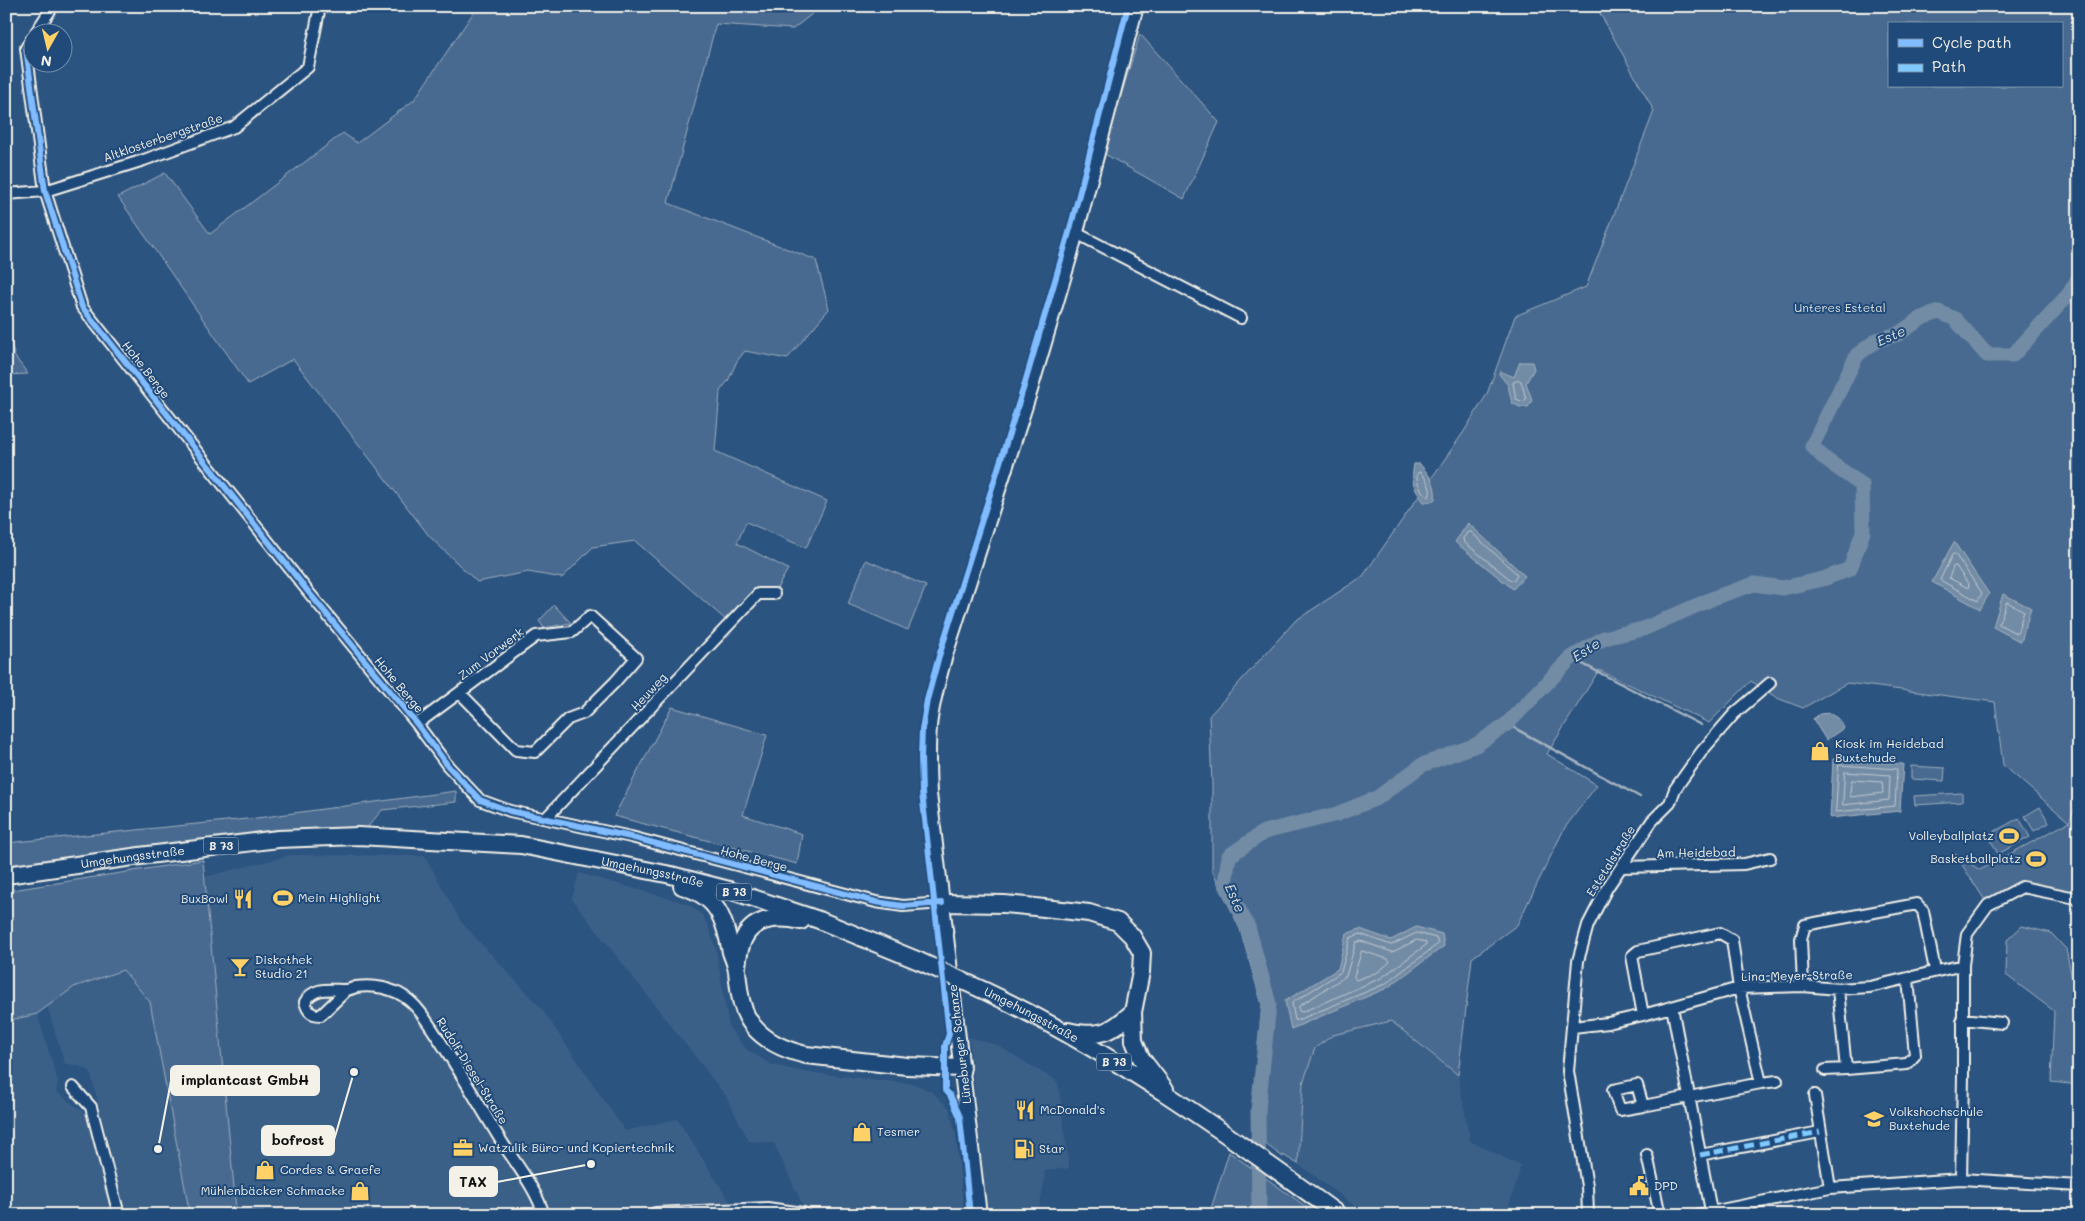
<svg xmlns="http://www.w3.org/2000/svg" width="2085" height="1221" font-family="Mali,sans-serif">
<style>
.built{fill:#3b6088}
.green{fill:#496b90;stroke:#9eaebc;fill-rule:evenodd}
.water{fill:#738ca6;stroke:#a7b4c0}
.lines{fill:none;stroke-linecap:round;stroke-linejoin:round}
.shore{stroke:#c0c9ce;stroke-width:1}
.stream{stroke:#a7b4c0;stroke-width:2.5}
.river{stroke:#738ca6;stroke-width:15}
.street-casing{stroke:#f4f1e8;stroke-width:14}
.secondary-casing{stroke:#f4f1e8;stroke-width:18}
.primary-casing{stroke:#f4f1e8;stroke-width:20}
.street{stroke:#1f4a7a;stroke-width:10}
.secondary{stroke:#1f4a7a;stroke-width:14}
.primary{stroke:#1f4a7a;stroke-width:16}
.primary-bridge-casing{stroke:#f4f1e8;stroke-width:20;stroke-linecap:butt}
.primary-bridge{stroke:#1f4a7a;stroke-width:16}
.quiet{stroke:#80caff;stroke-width:5;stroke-dasharray:10 5;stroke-linecap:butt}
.cycleway-casing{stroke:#1f4a7a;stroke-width:9}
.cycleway{stroke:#80bcff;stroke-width:6}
.labels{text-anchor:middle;stroke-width:4;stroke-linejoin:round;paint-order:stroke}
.shield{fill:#1f4a7a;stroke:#b4bfc7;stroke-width:1}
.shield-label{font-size:11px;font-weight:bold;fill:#f4f1e8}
.street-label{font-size:12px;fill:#f4f1e8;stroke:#1f4a7a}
.park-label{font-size:12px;fill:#dadddb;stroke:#1f4a7a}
.poi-label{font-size:12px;fill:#f4f1e8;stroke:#1f4a7a;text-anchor:start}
.water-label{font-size:14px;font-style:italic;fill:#dadddb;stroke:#1f4a7a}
.leader{fill:none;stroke:#f4f1e8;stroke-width:2}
.callout-dot{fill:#f4f1e8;stroke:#1f4a7a;stroke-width:2}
.callout{fill:#f4f1e8;stroke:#f4f1e8;stroke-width:2}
.callout-label{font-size:14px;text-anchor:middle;font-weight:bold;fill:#111}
</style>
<rect width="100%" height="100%" fill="#2c5481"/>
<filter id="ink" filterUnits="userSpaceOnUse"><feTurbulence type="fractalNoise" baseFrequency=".02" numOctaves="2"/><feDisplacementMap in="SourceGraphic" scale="10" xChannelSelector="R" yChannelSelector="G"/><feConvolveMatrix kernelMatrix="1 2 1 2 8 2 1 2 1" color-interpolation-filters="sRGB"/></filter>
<g filter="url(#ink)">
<path class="built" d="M 292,855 L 425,856 L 461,922 L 541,1008 L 625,1131 L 677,1119 L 730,1202 L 732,1215 L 304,1215 L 236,1209 L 205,877 Z
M 579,873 L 678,901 L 691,906 L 702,915 L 708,925 L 716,950 L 729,1028 L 746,1049 L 772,1065 L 804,1072 L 915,1084 L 932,1092 L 949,1108 L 956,1136 L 964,1215 L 846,1215 L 804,1208 L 774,1143 L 749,1141 L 726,1096 L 572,899 Z
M 123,970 L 150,1002 L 190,1215 L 6,1215 L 6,1021 L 37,1014 L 58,1081 L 56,1092 L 84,1112 L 100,1155 L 111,1152 L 90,1071 L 77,1065 L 65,1064 L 47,1006 L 74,987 Z
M 1391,1021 L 1458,1075 L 1470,1141 L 1521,1166 L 1507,1213 L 1509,1215 L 1367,1215 L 1298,1164 L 1303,1083 L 1315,1048 L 1333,1035 Z
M 969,1037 L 997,1045 L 1058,1082 L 1069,1168 L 1044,1171 L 1045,1178 L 1038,1215 L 988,1215 Z"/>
<path class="green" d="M 478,6 L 822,6 L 793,29 L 716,24 L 668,203 L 816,260 L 829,309 L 787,359 L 745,351 L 737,361 L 728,381 L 720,391 L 715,451 L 827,501 L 806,548 L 746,522 L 737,543 L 788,569 L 774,594 L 758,594 L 727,621 L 635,541 L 593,547 L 562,578 L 528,572 L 477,582 L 430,537 L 293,359 L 248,384 L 118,197 L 165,173 L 210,234 L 343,133 L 357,143 L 414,100 Z
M 1596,6 L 2079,6 L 2079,799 L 2069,822 L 2079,834 L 2079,896 L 2022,887 L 1988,905 L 1955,854 L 1980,870 L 2069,822 L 2003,765 L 1995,702 L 1847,683 L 1803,708 L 1777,698 L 1751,681 L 1709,723 L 1599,670 L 1547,754 L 1597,785 L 1564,829 L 1517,925 L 1472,958 L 1458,1075 L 1391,1021 L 1333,1035 L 1315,1048 L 1303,1083 L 1298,1164 L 1283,1155 L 1283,1157 L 1252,1134 L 1252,1110 L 1262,1005 L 1240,929 L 1212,870 L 1212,784 L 1209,716 L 1295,621 L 1363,576 L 1463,433 L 1487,394 L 1515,316 L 1586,287 L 1654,111 ZM 1889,24 L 2061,24 L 2061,86 L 1889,86 Z
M 1140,34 L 1219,122 L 1184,199 L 1103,153 Z
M 6,327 L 15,357 L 28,374 L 6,375 Z
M 866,560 L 926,586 L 908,630 L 848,604 Z
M 554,605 L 571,623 L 544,628 L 539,621 Z
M 672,707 L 767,735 L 743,815 L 802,834 L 797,864 L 614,816 Z
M 1911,766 L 1945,768 L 1944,781 L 1911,779 Z
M 456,791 L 456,802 L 382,810 L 366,829 L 193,842 L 6,867 L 6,843 L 257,818 Z
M 1962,793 L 1962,802 L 1915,805 L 1914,796 Z
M 2040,807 L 2049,823 L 2034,831 L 2025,816 Z
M 2019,818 L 2030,837 L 1998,854 L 1988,835 Z
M 203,860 L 236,1209 L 304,1215 L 190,1215 L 150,1002 L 123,970 L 74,987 L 37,1014 L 6,1021 L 6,891 Z
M 2022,926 L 2051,933 L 2066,949 L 2072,978 L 2079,984 L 2079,1085 L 2051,1082 L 2054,1011 L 2006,975 L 2007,940 Z
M 1229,1152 L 1318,1215 L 1209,1215 Z"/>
<path class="water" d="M 1520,362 L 1532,362 L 1534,369 L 1526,383 L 1532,400 L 1528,407 L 1520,407 L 1512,403 L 1508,385 L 1499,374 L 1500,371 L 1514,377 Z
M 1414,464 L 1420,464 C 1429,475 1437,484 1435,499 L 1431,502 L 1424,502 C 1413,489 1411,480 1414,464 Z
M 1468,523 L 1525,576 L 1513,589 L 1455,542 Z
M 1954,542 L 1989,594 L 1980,609 L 1932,582 Z
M 2003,594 L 2031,608 L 2021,642 L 1993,627 Z
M 1829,713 L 1840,720 L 1844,728 L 1826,740 L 1813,719 L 1820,714 Z
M 1833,759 L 1903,764 L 1900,811 L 1830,818 Z
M 1416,927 L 1442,934 L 1444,946 L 1387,988 L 1291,1029 L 1285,1001 L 1338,969 L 1346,934 L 1360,929 L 1391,940 Z"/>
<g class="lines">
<path class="shore" d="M 1519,380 L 1521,381 L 1526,399 L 1524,402 L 1516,399 L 1513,383 Z
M 1420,472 C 1426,478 1433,489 1429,497 C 1421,494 1416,481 1417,474 Z
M 1468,532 L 1471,532 L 1517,574 L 1514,580 L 1511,580 L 1464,542 L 1463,539 Z
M 1955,554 L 1982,593 L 1978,601 L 1940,580 L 1952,555 Z
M 1956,566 L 1969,585 L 1968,588 L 1949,578 L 1953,567 Z
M 2007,602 L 2024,611 L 2017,634 L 1999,624 Z
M 1839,765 L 1897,769 L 1895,806 L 1836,812 Z
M 1845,772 L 1890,775 L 1889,800 L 1843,805 Z
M 1852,780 L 1882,782 L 1883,793 L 1851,797 L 1850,794 Z
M 1417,933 L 1436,938 L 1438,944 L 1385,984 L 1298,1020 L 1295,1020 L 1292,1003 L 1341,972 L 1350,938 L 1360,934 L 1391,945 Z
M 1417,940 L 1426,942 L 1426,945 L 1381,978 L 1302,1012 L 1299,1011 L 1299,1006 L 1346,976 L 1356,942 L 1361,941 L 1392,952 Z
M 1362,951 L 1388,959 L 1390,962 L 1378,972 L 1356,980 L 1354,977 Z"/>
<path class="stream" d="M 1571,658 L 1701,725
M 1507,724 L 1640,797"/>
<path class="river" d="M 1259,1215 L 1258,1110 L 1269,1004 L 1248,927 L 1225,883 L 1229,856 L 1264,832 L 1337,814 L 1377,798 L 1422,765 L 1476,745 L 1507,724 L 1571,658 L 1604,638 L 1643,629 L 1716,597 L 1754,584 L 1783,588 L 1823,579 L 1850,569 L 1863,532 L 1862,485 L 1825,459 L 1812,446 L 1857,355 L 1877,340 L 1898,334 L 1922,318 L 1939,312 L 1955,319 L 1987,355 L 2013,355 L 2069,294 L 2079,277"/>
<defs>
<path id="street" d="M 36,32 L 53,6
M 32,39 L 26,48 L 45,191 L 82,307 L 310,594 L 417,724 L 448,766 L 480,800 L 510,811 L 631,837 L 876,902 L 903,906 L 942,903
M 6,194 L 45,191 L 144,160 L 234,127 L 308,67 L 320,6
M 1076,233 L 1241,318
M 417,724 L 536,636 L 572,632 L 590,616 L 636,658 L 615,682 L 584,713 L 568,719 L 535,752 L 516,750 L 460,693
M 546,818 L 758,594 L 774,594
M 1622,867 L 1744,864 L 1770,858
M 1803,986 L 1801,939 L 1805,925 L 1917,904 L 1923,911 L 1935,970
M 1838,989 L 1846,1069 L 1907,1064 L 1915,1055 L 1908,979
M 347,990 L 321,1015 C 311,1015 308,1012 305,1002 C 314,986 330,990 345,990 C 349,990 353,988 356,987 C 370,985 385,987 398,993 C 406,997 415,1005 421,1013 C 450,1053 474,1097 500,1139 C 515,1163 536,1188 544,1215
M 1672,1007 L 1711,1211
M 1643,1015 L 1632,956 L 1638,951 L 1720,933 L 1732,940 L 1739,988 L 1761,1083 L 1643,1106 L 1637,1085 L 1613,1090 L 1620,1110 L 1643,1106
M 1962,1019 L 2002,1023
M 1573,1027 L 1608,1023 L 1643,1015 L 1739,988 L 1803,986 L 1838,989 L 1870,987 L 1963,965
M 1825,1070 L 1846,1069
M 1761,1083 L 1777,1081
M 73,1087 L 91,1107 L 119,1215
M 1815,1095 L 1830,1188
M 1647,1155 L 1660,1215
M 1700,1155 L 1820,1132
M 1961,1179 L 1963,1077 L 1963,965 L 1967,934 L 1988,905 L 2022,887 L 2076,898 L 2079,901
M 1588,1215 L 1587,1186 L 1568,1071 L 1578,961 L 1588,925 L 1607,888 L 1652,821 L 1670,803 L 1675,789 L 1702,751 L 1734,714 L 1770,683
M 1696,1215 L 1830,1188 L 1961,1179 L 2079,1186"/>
<path id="secondary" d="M 656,1215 L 767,1210 L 803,1215
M 979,1215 L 929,794 C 928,772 927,750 929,727 C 931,704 938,681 944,658 L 1030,390 L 1069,258 L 1136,6"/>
<g id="primary">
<path id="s1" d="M 6,875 L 140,856 L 278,839 L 358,836 L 521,845 L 671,875 L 729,890 L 819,920 L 919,961"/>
<path d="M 682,886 C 719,897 724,919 731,952 C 733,958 736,964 737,971 C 739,989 740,1010 753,1026 C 766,1042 785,1050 806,1055 L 907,1066 L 962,1068"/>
<path d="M 942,903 L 1004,904 L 1026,906 L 1089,913 L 1118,922 L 1132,936 L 1142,953 L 1141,972 L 1133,1012 L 1134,1041 L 1141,1058 L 1165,1089"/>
<path d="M 737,966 C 738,957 740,946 744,938 C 754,917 781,916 801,921"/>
<path id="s2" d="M 985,991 C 1112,1051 1226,1133 1339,1215"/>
<path d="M 1068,1031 C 1099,1038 1110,1033 1133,1012"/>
</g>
</defs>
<use href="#street" class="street-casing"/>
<use href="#secondary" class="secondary-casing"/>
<use href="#primary" class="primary-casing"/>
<use href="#street" class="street"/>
<use href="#secondary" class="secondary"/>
<use href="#primary" class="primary"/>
<defs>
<path id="primary-bridge" d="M 919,961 L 985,991"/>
</defs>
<use href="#primary-bridge" class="primary-bridge-casing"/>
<use href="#primary-bridge" class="primary-bridge"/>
<path class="quiet" d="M 1700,1155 L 1820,1132"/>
<defs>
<path id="cycleway" d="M 32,39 L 26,48 L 45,191 L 82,307 L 310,594 L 417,724 L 448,766 L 480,800 L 510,811 L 631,837 L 876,902 L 903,906 L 942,903
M 970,1215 L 960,1117 L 950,1095 L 945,1090 L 945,1046 L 949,1034 L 922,793 L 921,757 L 922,730 L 927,700 L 939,656 L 1024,386 L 1070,229 L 1128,6"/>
</defs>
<use href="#cycleway" class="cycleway-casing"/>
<use href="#cycleway" class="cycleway"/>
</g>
</g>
<defs>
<symbol id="shop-bare" viewBox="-9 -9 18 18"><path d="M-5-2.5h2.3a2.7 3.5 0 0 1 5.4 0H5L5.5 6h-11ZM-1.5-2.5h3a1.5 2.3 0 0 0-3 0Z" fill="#ffd166" stroke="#1f4a7a" stroke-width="2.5" paint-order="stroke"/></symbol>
<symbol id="stadium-bare" viewBox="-9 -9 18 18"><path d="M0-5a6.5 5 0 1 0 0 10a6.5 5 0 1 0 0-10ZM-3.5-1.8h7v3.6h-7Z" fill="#ffd166" stroke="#1f4a7a" stroke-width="2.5" paint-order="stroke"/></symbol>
<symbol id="restaurant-bare" viewBox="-9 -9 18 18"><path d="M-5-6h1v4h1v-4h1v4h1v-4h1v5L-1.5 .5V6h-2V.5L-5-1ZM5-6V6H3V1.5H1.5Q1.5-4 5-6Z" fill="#ffd166" stroke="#1f4a7a" stroke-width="2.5" paint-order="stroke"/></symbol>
<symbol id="bar-bare" viewBox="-9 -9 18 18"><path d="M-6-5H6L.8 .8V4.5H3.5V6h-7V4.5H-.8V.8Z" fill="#ffd166" stroke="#1f4a7a" stroke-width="2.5" paint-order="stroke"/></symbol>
<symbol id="university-bare" viewBox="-9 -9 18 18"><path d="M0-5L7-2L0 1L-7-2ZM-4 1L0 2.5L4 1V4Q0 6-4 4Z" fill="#ffd166" stroke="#1f4a7a" stroke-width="2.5" paint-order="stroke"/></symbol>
<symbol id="office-bare" viewBox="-9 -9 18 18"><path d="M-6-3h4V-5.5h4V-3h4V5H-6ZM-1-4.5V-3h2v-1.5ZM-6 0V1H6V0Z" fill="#ffd166" stroke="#1f4a7a" stroke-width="2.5" paint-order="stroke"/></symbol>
<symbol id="fuel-bare" viewBox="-9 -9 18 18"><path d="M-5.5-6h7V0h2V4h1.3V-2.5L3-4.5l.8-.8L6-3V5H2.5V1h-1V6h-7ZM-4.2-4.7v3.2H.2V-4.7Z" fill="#ffd166" stroke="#1f4a7a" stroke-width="2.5" paint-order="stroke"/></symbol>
<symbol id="civic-bare" viewBox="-9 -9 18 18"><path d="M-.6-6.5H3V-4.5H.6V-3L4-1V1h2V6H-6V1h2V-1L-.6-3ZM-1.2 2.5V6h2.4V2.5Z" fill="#ffd166" stroke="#1f4a7a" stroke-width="2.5" paint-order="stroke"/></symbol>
</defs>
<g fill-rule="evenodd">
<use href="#shop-bare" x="1806" y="737" width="28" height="28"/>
<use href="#stadium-bare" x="1995" y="822" width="28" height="28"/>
<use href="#stadium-bare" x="2022" y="845" width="28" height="28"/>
<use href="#stadium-bare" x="269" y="884" width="28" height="28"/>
<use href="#restaurant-bare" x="229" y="885" width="28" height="28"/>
<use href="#bar-bare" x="226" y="953" width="28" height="28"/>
<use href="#restaurant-bare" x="1011" y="1096" width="28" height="28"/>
<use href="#university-bare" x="1860" y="1105" width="28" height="28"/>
<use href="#shop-bare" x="848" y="1118" width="28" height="28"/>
<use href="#office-bare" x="449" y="1134" width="28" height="28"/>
<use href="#fuel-bare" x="1010" y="1135" width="28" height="28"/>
<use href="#shop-bare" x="251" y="1156" width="28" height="28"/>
<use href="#civic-bare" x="1625" y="1172" width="28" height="28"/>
<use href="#shop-bare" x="346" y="1177" width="28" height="28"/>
</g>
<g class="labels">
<g class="shield">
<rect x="203.5" y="837.5" width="35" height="17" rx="4"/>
<rect x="716.5" y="883.5" width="35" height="17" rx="4"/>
<rect x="1096.5" y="1053.5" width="35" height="17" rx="4"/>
</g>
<g class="shield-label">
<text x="221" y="850">B 73</text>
<text x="734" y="896">B 73</text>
<text x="1114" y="1066">B 73</text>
</g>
<g class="street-label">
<text transform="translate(163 138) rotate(-19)" y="4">Altklosterbergstraße</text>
<text transform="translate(146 370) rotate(52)" y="4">Hohe Berge</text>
<text transform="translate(491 654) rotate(-37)" y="4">Zum Vorwerk</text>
<text transform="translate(399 685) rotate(50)" y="4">Hohe Berge</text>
<text transform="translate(649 692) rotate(-47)" y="4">Heuweg</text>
<text transform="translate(1696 853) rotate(-1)" y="4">Am Heidebad</text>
<text dy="4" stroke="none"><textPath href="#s1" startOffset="128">Umgehungsstraße</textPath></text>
<text transform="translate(754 859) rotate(15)" y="4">Hohe Berge</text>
<text transform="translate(1611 861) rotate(-58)" y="4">Estetalstraße</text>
<text dy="4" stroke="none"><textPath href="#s1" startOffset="652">Umgehungsstraße</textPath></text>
<text transform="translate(1797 976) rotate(-1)" y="4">Lina-Meyer-Straße</text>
<text dy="4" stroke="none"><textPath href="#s2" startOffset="52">Umgehungsstraße</textPath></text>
<text transform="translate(960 1044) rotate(-97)" y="4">Lüneburger Schanze</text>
<text transform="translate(472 1071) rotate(58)" y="4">Rudolf-Diesel-Straße</text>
</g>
<g class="park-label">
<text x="1840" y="312">Unteres Estetal</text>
</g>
<g class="poi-label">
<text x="1835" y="748">Kiosk im Heidebad<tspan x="1835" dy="14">Buxtehude</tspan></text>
<text x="1994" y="840" text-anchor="end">Volleyballplatz</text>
<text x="2021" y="863" text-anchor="end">Basketballplatz</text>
<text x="298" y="902">Mein Highlight</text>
<text x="228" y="903" text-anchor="end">BuxBowl</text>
<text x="255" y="964">Diskothek<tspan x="255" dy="14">Studio 21</tspan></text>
<text x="1040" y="1114">McDonald's</text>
<text x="1889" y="1116">Volkshochschule<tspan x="1889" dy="14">Buxtehude</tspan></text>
<text x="877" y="1136">Tesmer</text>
<text x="478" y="1152">Watzulik Büro- und Kopiertechnik</text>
<text x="1039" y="1153">Star</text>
<text x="280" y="1174">Cordes &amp; Graefe</text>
<text x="1654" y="1190">DPD</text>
<text x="345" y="1195" text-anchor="end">Mühlenbäcker Schmacke</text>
</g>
<g class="water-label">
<text transform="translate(1891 336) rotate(-24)" y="5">Este</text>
<text transform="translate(1586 650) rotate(-33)" y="5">Este</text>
<text transform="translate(1235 898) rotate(66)" y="5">Este</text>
</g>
</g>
<path class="leader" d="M158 1149L171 1081M354 1072L334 1140M591 1164L497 1182"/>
<g class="callout-dot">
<circle cx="158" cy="1149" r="5"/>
<circle cx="354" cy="1072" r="5"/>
<circle cx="591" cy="1164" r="5"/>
</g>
<g class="callout">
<rect x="171" y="1066" width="148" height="29" rx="5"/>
<rect x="262" y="1126" width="72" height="29" rx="5"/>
<rect x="450" y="1167" width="47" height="29" rx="5"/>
</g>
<g class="callout-label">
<text x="245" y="1085">implantcast GmbH</text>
<text x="298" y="1145">bofrost</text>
<text x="473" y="1187">TAX</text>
</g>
<rect width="2085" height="1221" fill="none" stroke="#1f4a7a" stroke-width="25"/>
<rect x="12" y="12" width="2060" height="1196" fill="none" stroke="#f4f1e8" stroke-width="2" filter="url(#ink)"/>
<rect x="1888" y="22" width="175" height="65" fill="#1f4a7a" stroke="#748da6"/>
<rect x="1898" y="39" width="25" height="8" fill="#80bcff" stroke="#748da6"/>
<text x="1932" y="48" font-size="15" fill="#f4f1e8">Cycle path</text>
<rect x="1898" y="64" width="25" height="8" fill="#80caff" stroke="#748da6"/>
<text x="1932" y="72" font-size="15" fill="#f4f1e8">Path</text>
<g transform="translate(48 48) rotate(188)"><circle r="24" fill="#1f4a7a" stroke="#748da6"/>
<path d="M0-4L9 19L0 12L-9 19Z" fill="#ffd166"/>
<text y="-8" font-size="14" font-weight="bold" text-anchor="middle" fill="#f4f1e8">N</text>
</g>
</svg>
